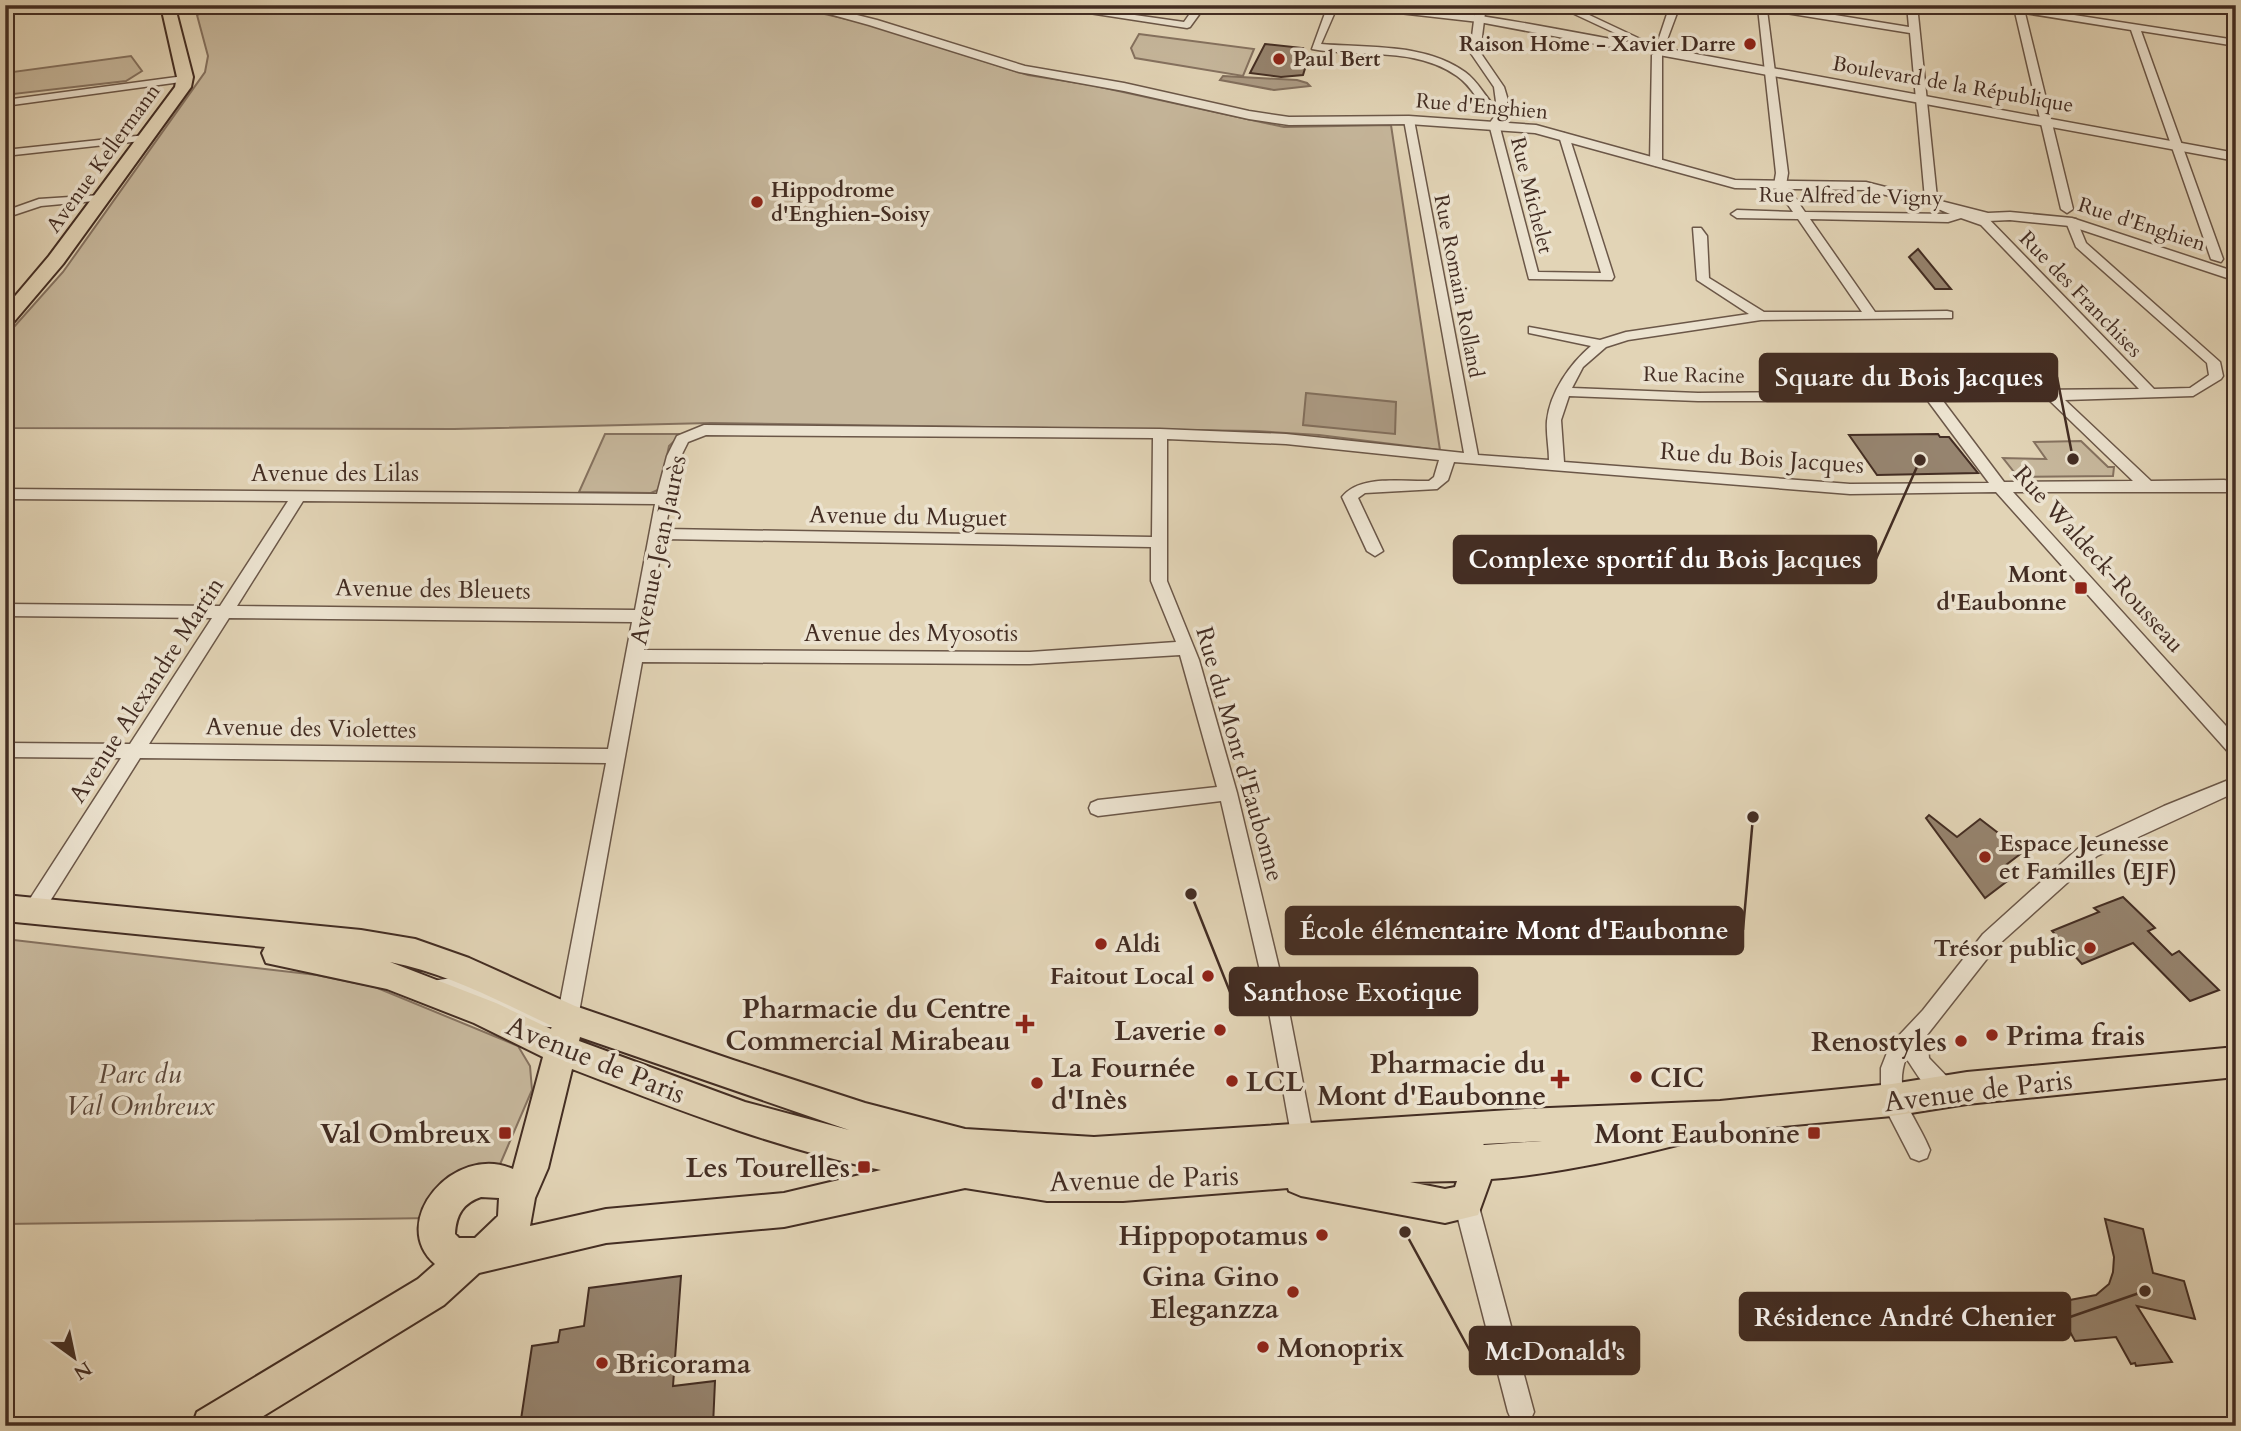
<svg xmlns="http://www.w3.org/2000/svg" width="2241" height="1431" font-family="Cardo,serif">
<style>
.green{fill:#c7b89d;stroke:#857260;stroke-width:2}
.water{fill:#ac9b84;stroke:#826f5d;stroke-width:2}
.building{fill:#96846f;stroke:#432d23;stroke-width:2}
.lines{fill:none;stroke-linecap:round;stroke-linejoin:round}
.minor-casing{stroke:#6b5748;stroke-width:3}
.tertiary-casing{stroke:#6b5748;stroke-width:3}
.primary-casing{stroke:#432d23;stroke-width:4}
.minor{fill:#ece3d0;fill-rule:evenodd}
.tertiary{fill:#ece3d0;fill-rule:evenodd}
.primary{fill:#e2d4b6;fill-rule:evenodd}
.poi-dot{fill:#8f2418;stroke:#ece3d0;stroke-width:2.5}
.labels{text-anchor:middle;stroke-width:7;stroke-linejoin:round;paint-order:stroke}
.far-poi-label{font-size:21px;font-weight:bold;fill:#432d23;stroke:#ece3d0;text-anchor:start}
.far-street-label{font-size:21px;fill:#432d23;stroke:#ece3d0}
.street-label{font-size:24px;fill:#432d23;stroke:#ece3d0}
.poi-label{font-size:24px;font-weight:bold;fill:#432d23;stroke:#ece3d0;text-anchor:end}
.near-poi-label{font-size:28px;font-weight:bold;fill:#432d23;stroke:#ece3d0;text-anchor:end}
.near-street-label{font-size:28px;fill:#432d23;stroke:#ece3d0}
.near-park-label{font-size:28px;font-style:italic;fill:#5d493b;stroke:#ece3d0}
.leader{fill:none;stroke:#432d23;stroke-width:2.5}
.callout-dot{fill:#432d23;stroke:#ece3d0;stroke-width:2.5}
.callout{fill:#432d23;stroke:#432d23;stroke-width:2.5}
.callout-label{font-size:26px;text-anchor:middle;font-weight:bold;fill:#fff}
</style>
<rect width="100%" height="100%" fill="#e2d4b6"/>
<filter id="stains"><feTurbulence type="fractalNoise" baseFrequency=".00286" numOctaves="4"/><feColorMatrix values="0 0 0 0 .2 0 0 0 0 .09 0 0 0 0 .02 0 0 0 .5 -.17"/></filter>
<radialGradient id="worn" r=".72"><stop offset=".6" stop-color="#630" stop-opacity="0"/><stop offset="1" stop-color="#630" stop-opacity=".3"/></radialGradient>
<path class="green" d="M 218,5 L 785,5 L 864,23 L 1028,75 L 1091,85 L 1284,127 L 1391,125 L 1440,450 L 1319,435 L 1255,431 L 711,423 L 454,429 L 5,428 L 5,337 L 63,272 L 205,72 L 208,56 L 197,15 Z
M 1139,34 L 1254,49 L 1243,76 L 1135,58 L 1131,48 Z
M 131,56 L 142,71 L 126,81 L 5,95 L 5,73 Z
M 605,434 L 682,434 L 669,446 L 660,489 L 651,493 L 579,492 Z
M 2081,441 L 2108,467 L 2114,467 L 2113,476 L 2018,477 L 2003,458 L 2046,459 L 2034,442 Z
M 5,939 L 317,975 L 375,987 L 518,1046 L 530,1066 L 532,1090 L 498,1169 L 433,1218 L 5,1224 Z"/>
<path class="water" d="M 1223,76 L 1297,80 L 1307,83 L 1310,86 L 1274,90 L 1220,80 Z
M 1306,393 L 1396,402 L 1395,434 L 1303,425 Z"/>
<path class="building" d="M 1265,44 L 1303,48 L 1299,62 L 1307,62 L 1303,75 L 1281,77 L 1250,73 Z
M 1918,249 L 1951,289 L 1935,289 L 1909,257 Z
M 1938,434 L 1940,437 L 1949,437 L 1978,473 L 1877,475 L 1849,435 Z
M 1929,815 L 1957,837 L 1980,819 L 2023,852 L 2002,868 L 2010,879 L 1985,898 L 1926,818 Z
M 2123,897 L 2155,928 L 2148,931 L 2172,955 L 2179,951 L 2219,990 L 2190,1001 L 2133,943 L 2082,964 L 2052,931 L 2099,912 L 2094,908 Z
M 2105,1219 L 2143,1229 L 2153,1273 L 2184,1281 L 2195,1319 L 2137,1306 L 2172,1362 L 2136,1366 L 2135,1363 L 2131,1364 L 2116,1337 L 2075,1341 L 2054,1303 L 2096,1295 L 2109,1284 L 2113,1272 L 2114,1257 Z
M 681,1276 L 673,1386 L 715,1381 L 713,1426 L 520,1426 L 532,1346 L 558,1342 L 560,1330 L 584,1326 L 589,1288 Z"/>
<g class="lines">
<defs>
<path id="minor" d="M 23,5 L 47,5 L 5,14 L 5,8 Z
M 1037,5 L 1064,5 L 1184,22 L 1196,5 L 1206,5 L 1190,27 L 1187,28 Z
M 1328,5 L 1338,5 L 1321,44 C 1368,48 1425,43 1465,72 C 1478,81 1485,97 1497,109 L 1494,87 L 1470,52 L 1476,5 L 1486,5 L 1480,52 L 1504,87 L 1507,97 L 1507,117 L 1499,124 L 1538,272 L 1601,273 L 1559,136 L 1564,133 L 1569,136 L 1614,277 L 1612,280 L 1529,279 L 1489,124 L 1494,117 C 1479,105 1473,87 1457,76 C 1415,46 1360,58 1312,49 Z
M 1555,5 L 1568,5 L 1653,45 L 1645,47 Z
M 1670,5 L 1680,5 L 1664,48 L 1655,50 Z
M 1749,5 L 1773,5 L 1909,27 L 1907,5 L 1917,5 L 1937,198 C 1952,210 1966,211 1982,212 L 2154,389 L 2190,388 L 2209,375 L 2207,363 L 2076,247 L 2066,222 L 2068,219 L 2076,219 L 2086,243 L 2220,362 L 2223,376 L 2221,379 L 2193,396 L 2065,400 L 2151,481 L 2224,480 L 2236,482 L 2236,492 L 2013,492 L 2236,737 L 2236,756 L 2230,754 L 1996,492 L 1850,494 L 1454,462 L 1448,480 L 1437,489 L 1365,493 L 1358,498 L 1383,551 L 1375,556 L 1367,551 L 1342,497 C 1360,474 1402,482 1429,481 L 1434,477 L 1439,460 L 1286,444 L 1167,439 L 1167,581 L 1199,660 L 1237,793 L 1287,1001 L 1315,1145 L 1312,1153 L 1304,1156 L 1296,1153 L 1293,1145 L 1267,1001 L 1221,801 L 1098,816 L 1091,813 L 1089,808 L 1091,803 L 1098,800 L 1217,787 L 1180,655 L 1030,664 L 642,662 L 578,1018 L 575,1025 L 568,1028 L 530,1026 L 458,996 L 432,998 L 425,996 L 422,989 L 425,982 L 459,977 L 530,1006 L 559,1008 L 606,763 L 140,758 L 40,917 L 33,920 L 26,917 L 23,911 L 26,905 L 121,758 L 5,757 L 5,743 L 130,744 L 212,618 L 5,616 L 5,604 L 220,606 L 288,501 L 5,499 L 5,489 L 657,494 L 667,456 L 677,436 L 704,425 L 1160,429 L 1286,434 L 1464,453 L 1404,120 L 1409,117 L 1414,120 L 1478,455 L 1549,460 C 1549,448 1546,434 1547,421 C 1550,392 1570,364 1591,346 L 1529,333 L 1529,327 L 1600,340 L 1626,332 L 1749,314 L 1697,280 L 1693,228 L 1701,228 L 1707,236 L 1709,278 L 1764,312 L 1862,312 L 1798,219 L 1737,218 L 1731,214 L 1737,210 L 1793,212 L 1774,185 L 1776,173 L 1758,8 ZM 1767,10 L 1910,33 L 1925,199 L 1936,208 L 1950,214 L 1805,212 L 1786,185 L 1788,173 ZM 1961,218 L 1981,225 L 2139,389 L 1698,393 L 1572,388 L 1583,367 L 1606,347 L 1628,340 L 1761,320 L 1952,318 L 1952,312 L 1947,311 L 1875,312 L 1810,219 L 1948,222 ZM 1569,396 L 1698,401 L 1928,401 L 1989,483 L 1850,484 L 1564,462 L 1561,420 ZM 2049,400 L 2133,481 L 2004,482 L 1943,401 ZM 706,435 L 1153,438 L 1152,537 L 665,529 L 681,456 L 688,442 ZM 303,501 L 655,504 L 635,610 L 237,606 ZM 663,539 L 1151,547 L 1151,581 L 1176,642 L 1030,652 L 644,650 ZM 229,618 L 632,622 L 608,749 L 149,744 Z
M 1985,5 L 2010,5 L 2236,40 L 2236,46 L 2141,31 L 2223,259 L 2221,262 L 2211,259 L 2131,30 L 2025,13 L 2073,209 L 2067,213 L 2061,209 L 2015,12 Z
M 1657,52 L 1662,55 L 1662,163 L 1656,166 L 1650,163 L 1652,55 Z
M 184,76 L 188,77 L 188,81 L 5,106 L 5,100 Z
M 146,135 L 151,138 L 150,140 L 5,156 L 5,150 Z
M 101,195 L 107,198 L 105,200 L 41,206 L 5,218 L 5,211 L 39,199 Z
M 2236,777 L 2236,792 L 2097,856 L 1997,946 L 1927,1035 L 1929,1058 L 1954,1084 L 1957,1091 L 1954,1098 L 1946,1102 C 1926,1093 1916,1072 1906,1058 C 1892,1096 1917,1117 1930,1150 L 1927,1158 L 1919,1161 L 1911,1158 L 1881,1100 L 1881,1068 L 1890,1045 L 1923,1010 L 1983,934 L 2083,844 L 2164,806 Z
M 1466,1191 L 1474,1195 L 1478,1203 L 1534,1412 L 1530,1421 L 1521,1425 L 1512,1421 L 1508,1412 L 1454,1203 L 1458,1195 Z"/>
<path id="tertiary" d="M 144,5 L 180,5 C 172,11 152,11 144,5 Z
M 797,5 L 817,5 L 877,20 L 1025,66 L 1124,83 L 1249,111 L 1289,117 L 1409,116 L 1536,125 L 1735,180 L 1866,182 L 1988,213 L 2010,212 L 2072,218 L 2236,272 L 2236,281 L 2070,226 L 2010,220 L 1988,221 L 1866,190 L 1735,188 L 1535,133 L 1409,124 L 1289,125 L 1249,119 L 1124,91 L 1019,72 L 869,25 Z
M 1350,5 C 1447,5 1543,27 1638,44 L 1644,48 L 1638,52 L 1479,22 L 1355,8 Z
M 1663,48 L 2236,153 L 2236,161 L 1659,55 L 1659,49 Z"/>
<path id="primary" d="M 167,5 L 181,5 L 177,15 L 193,77 L 191,87 L 63,264 L 12,324 L 5,326 L 5,308 L 49,256 L 175,87 L 177,77 L 163,15 Z
M 5,895 L 361,930 L 415,939 L 469,958 L 575,1006 L 733,1060 L 865,1103 L 965,1129 L 1094,1137 L 1525,1109 L 1720,1101 L 1892,1084 L 1967,1072 L 2236,1047 L 2236,1077 L 1967,1104 L 1892,1116 L 1695,1134 L 1693,1140 L 1681,1144 C 1618,1160 1556,1174 1491,1179 L 1478,1215 L 1445,1223 L 1301,1196 L 1289,1191 L 1288,1188 L 1123,1201 L 1047,1201 L 965,1188 L 784,1227 L 606,1243 L 479,1273 L 444,1305 L 247,1426 L 192,1426 L 197,1412 L 418,1279 L 435,1264 C 387,1222 454,1143 513,1169 L 543,1057 L 474,1023 L 387,989 L 266,963 L 262,953 L 265,947 L 5,921 ZM 390,962 C 448,973 500,1002 552,1026 L 551,1029 L 496,1003 ZM 580,1037 L 849,1130 L 745,1102 L 579,1041 ZM 572,1069 C 674,1108 774,1148 881,1170 L 784,1193 L 606,1209 L 530,1226 L 535,1198 L 548,1168 ZM 1542,1141 L 1484,1145 L 1483,1144 ZM 1457,1181 L 1455,1187 L 1445,1189 L 1410,1182 ZM 481,1197 L 499,1198 L 498,1216 L 475,1238 L 459,1238 L 455,1234 C 456,1215 463,1203 481,1197 Z"/>
</defs>
<use href="#minor" class="minor-casing"/>
<use href="#tertiary" class="tertiary-casing"/>
<use href="#primary" class="primary-casing"/>
<use href="#minor" class="minor"/>
<use href="#tertiary" class="tertiary"/>
<use href="#primary" class="primary"/>
</g>
<g class="poi-dot">
<circle cx="1750" cy="44" r="7"/>
<circle cx="1279" cy="59" r="7"/>
<circle cx="757" cy="202" r="7"/>
<rect x="2074" y="581" width="14" height="14" rx="3.5"/>
<circle cx="1985" cy="857" r="7"/>
<circle cx="1101" cy="944" r="7"/>
<circle cx="2090" cy="948" r="7"/>
<circle cx="1208" cy="976" r="7"/>
<path d="M1021.5 1013.5h7v7h7v7h-7v7h-7v-7h-7v-7h7z"/>
<circle cx="1220" cy="1030" r="7"/>
<circle cx="1992" cy="1035" r="7"/>
<circle cx="1961" cy="1041" r="7"/>
<circle cx="1636" cy="1077" r="7"/>
<path d="M1556.5 1068.5h7v7h7v7h-7v7h-7v-7h-7v-7h7z"/>
<circle cx="1232" cy="1081" r="7"/>
<circle cx="1037" cy="1083" r="7"/>
<rect x="498" y="1126" width="14" height="14" rx="3.5"/>
<rect x="1807" y="1126" width="14" height="14" rx="3.5"/>
<rect x="857" y="1160" width="14" height="14" rx="3.5"/>
<circle cx="1322" cy="1235" r="7"/>
<circle cx="1293" cy="1292" r="7"/>
<circle cx="1263" cy="1347" r="7"/>
<circle cx="602" cy="1363" r="7"/>
</g>
<g class="labels">
<g class="far-poi-label">
<text x="1736" y="51" text-anchor="end">Raison Home - Xavier Darre</text>
<text x="1293" y="66">Paul Bert</text>
<text x="771" y="197">Hippodrome<tspan x="771" dy="24">d'Enghien-Soisy</tspan></text>
</g>
<g class="far-street-label">
<text transform="translate(1953 84) rotate(10)" y="7">Boulevard de la République</text>
<text transform="translate(1482 106) rotate(5)" y="7">Rue d'Enghien</text>
<text transform="translate(103 158) rotate(-54)" y="7">Avenue Kellermann</text>
<text transform="translate(1532 195) rotate(76)" y="7">Rue Michelet</text>
<text transform="translate(1851 196) rotate(1)" y="7">Rue Alfred de Vigny</text>
<text transform="translate(2142 224) rotate(18)" y="7">Rue d'Enghien</text>
<text transform="translate(1459 286) rotate(79)" y="7">Rue Romain Rolland</text>
<text transform="translate(2081 294) rotate(46)" y="7">Rue des Franchises</text>
<text transform="translate(1694 375) rotate(1)" y="7">Rue Racine</text>
</g>
<g class="street-label">
<text transform="translate(1762 458) rotate(4)" y="8">Rue du Bois Jacques</text>
<text x="335" y="481">Avenue des Lilas</text>
<text transform="translate(908 516) rotate(1)" y="8">Avenue du Muguet</text>
<text transform="translate(658 550) rotate(-78)" y="8">Avenue Jean Jaurès</text>
<text transform="translate(2099 559) rotate(48)" y="8">Rue Waldeck-Rousseau</text>
<text transform="translate(433 589) rotate(1)" y="8">Avenue des Bleuets</text>
<text x="911" y="641">Avenue des Myosotis</text>
<text transform="translate(146 690) rotate(-57)" y="8">Avenue Alexandre Martin</text>
<text transform="translate(311 728) rotate(1)" y="8">Avenue des Violettes</text>
<text transform="translate(1240 754) rotate(74)" y="8">Rue du Mont d'Eaubonne</text>
</g>
<g class="poi-label">
<text x="2067" y="582">Mont<tspan x="2067" dy="28">d'Eaubonne</tspan></text>
<text x="1999" y="851" text-anchor="start">Espace Jeunesse<tspan x="1999" dy="28">et Familles (EJF)</tspan></text>
<text x="1115" y="952" text-anchor="start">Aldi</text>
<text x="2076" y="956">Trésor public</text>
<text x="1194" y="984">Faitout Local</text>
</g>
<g class="near-poi-label">
<text x="1011" y="1018">Pharmacie du Centre<tspan x="1011" dy="32">Commercial Mirabeau</tspan></text>
<text x="1206" y="1040">Laverie</text>
<text x="2006" y="1045" text-anchor="start">Prima frais</text>
<text x="1947" y="1051">Renostyles</text>
<text x="1546" y="1073">Pharmacie du<tspan x="1546" dy="32">Mont d'Eaubonne</tspan></text>
<text x="1051" y="1077" text-anchor="start">La Fournée<tspan x="1051" dy="32">d'Inès</tspan></text>
<text x="1650" y="1087" text-anchor="start">CIC</text>
<text x="1246" y="1091" text-anchor="start">LCL</text>
<text x="491" y="1143">Val Ombreux</text>
<text x="1800" y="1143">Mont Eaubonne</text>
<text x="850" y="1177">Les Tourelles</text>
<text x="1308" y="1245">Hippopotamus</text>
<text x="1279" y="1286">Gina Gino<tspan x="1279" dy="32">Eleganzza</tspan></text>
<text x="1277" y="1357" text-anchor="start">Monoprix</text>
<text x="616" y="1373" text-anchor="start">Bricorama</text>
</g>
<g class="near-street-label">
<text transform="translate(596 1059) rotate(22)" y="10">Avenue de Paris</text>
<text transform="translate(1978 1090) rotate(-7)" y="10">Avenue de Paris</text>
<text transform="translate(1144 1178) rotate(-2)" y="10">Avenue de Paris</text>
</g>
<g class="near-park-label">
<text x="140" y="1083">Parc du<tspan x="140" dy="32">Val Ombreux</tspan></text>
</g>
</g>
<path class="leader" d="M2073 459L2057 377M1920 460L1876 559M1753 817L1743 930M1191 894L1230 992M2145 1291L2070 1317M1405 1232L1470 1351"/>
<g class="callout-dot">
<circle cx="2073" cy="459" r="7"/>
<circle cx="1920" cy="460" r="7"/>
<circle cx="1753" cy="817" r="7"/>
<circle cx="1191" cy="894" r="7"/>
<circle cx="2145" cy="1291" r="7"/>
<circle cx="1405" cy="1232" r="7"/>
</g>
<g class="callout">
<rect x="1760" y="354" width="297" height="47" rx="7"/>
<rect x="1454" y="536" width="422" height="47" rx="7"/>
<rect x="1286" y="907" width="457" height="47" rx="7"/>
<rect x="1230" y="968" width="247" height="47" rx="7"/>
<rect x="1740" y="1293" width="330" height="47" rx="7"/>
<rect x="1470" y="1327" width="169" height="47" rx="7"/>
</g>
<g class="callout-label">
<text x="1909" y="386">Square du Bois Jacques</text>
<text x="1665" y="568">Complexe sportif du Bois Jacques</text>
<text x="1514" y="939">École élémentaire Mont d'Eaubonne</text>
<text x="1353" y="1001">Santhose Exotique</text>
<text x="1905" y="1326">Résidence André Chenier</text>
<text x="1555" y="1360">McDonald's</text>
</g>
<rect width="2241" height="1431" fill="none" stroke="#e2d4b6" stroke-width="28"/>
<rect x="7" y="7" width="2227" height="1417" fill="none" stroke="#432d23" stroke-width="3.5"/>
<rect x="14" y="14" width="2213" height="1403" fill="none" stroke="#432d23" stroke-width="2"/>
<g transform="translate(74 1357) rotate(147)" stroke="#ece3d0" stroke-width="5" paint-order="stroke">
<path d="M0-5L12 26L0 18L-12 26Z" fill="#432d23"/>
<text y="-10" font-size="19" font-weight="bold" text-anchor="middle" fill="#432d23">N</text>
</g>
<rect width="100%" height="100%" filter="url(#stains)"/>
<rect width="100%" height="100%" fill="url(#worn)"/>
</svg>
